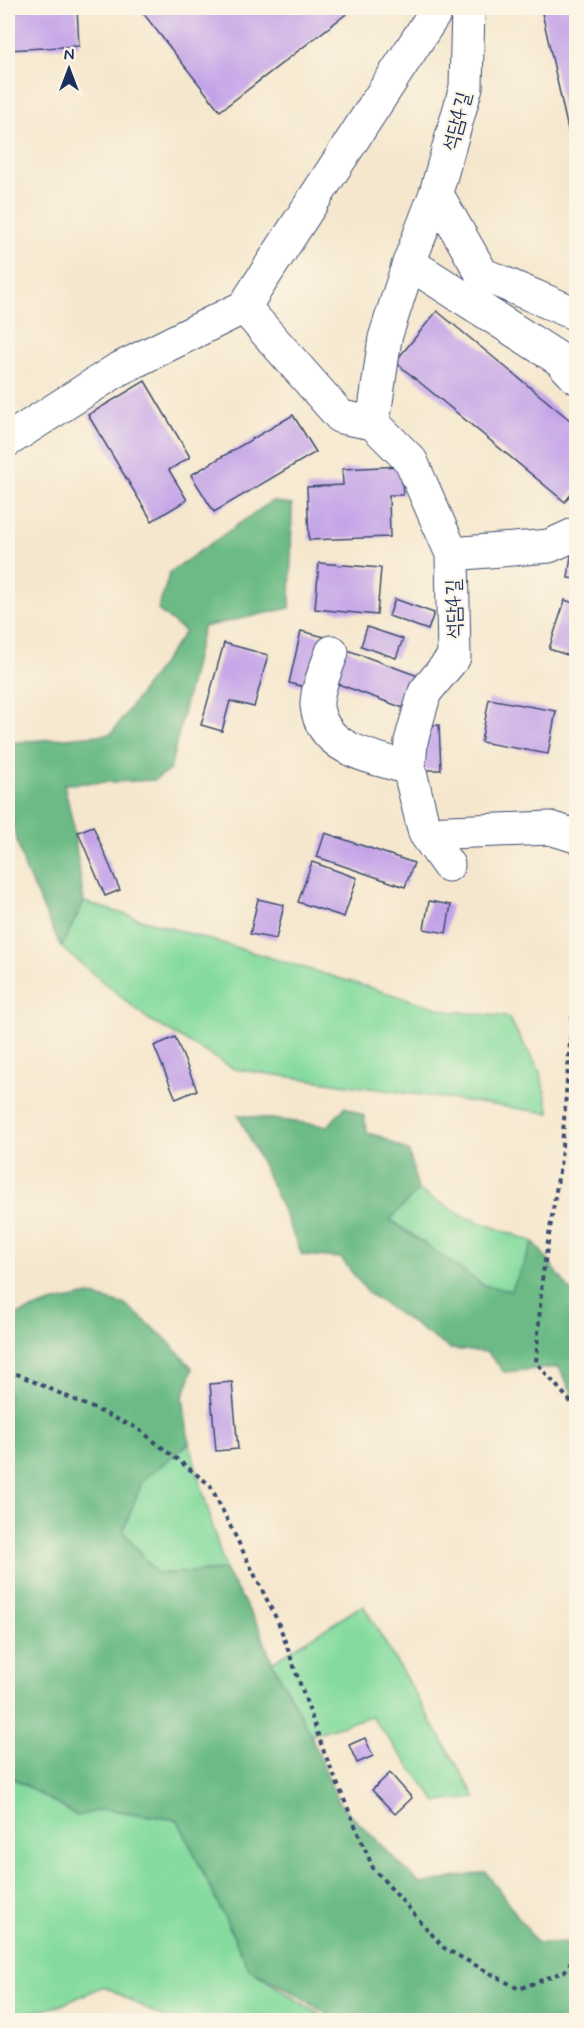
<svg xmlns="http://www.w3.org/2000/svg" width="584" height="2028" font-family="Mynerve,'Poor Story',sans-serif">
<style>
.green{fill:#85db9f;stroke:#50857e;stroke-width:1.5}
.forest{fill:#6cbb86;stroke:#447572;stroke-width:1.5}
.building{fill:#c3a3e8}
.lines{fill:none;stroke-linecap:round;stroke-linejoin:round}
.minor-casing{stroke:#3c4b6f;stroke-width:35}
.path{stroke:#3c4b6f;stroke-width:4;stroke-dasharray:4.5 4.5;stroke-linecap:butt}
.minor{stroke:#fff;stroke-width:33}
.labels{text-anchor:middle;stroke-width:4.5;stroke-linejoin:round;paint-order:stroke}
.street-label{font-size:20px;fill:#1b2f5e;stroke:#fcf5e5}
</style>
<rect width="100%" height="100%" fill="#fcf5e5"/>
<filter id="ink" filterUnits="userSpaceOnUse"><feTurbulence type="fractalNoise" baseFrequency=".0167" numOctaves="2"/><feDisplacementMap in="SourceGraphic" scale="12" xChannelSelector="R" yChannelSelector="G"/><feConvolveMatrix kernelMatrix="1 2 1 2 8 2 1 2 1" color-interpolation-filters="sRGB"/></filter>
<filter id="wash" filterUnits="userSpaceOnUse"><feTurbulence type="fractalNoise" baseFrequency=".008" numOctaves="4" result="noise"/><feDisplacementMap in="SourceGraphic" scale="24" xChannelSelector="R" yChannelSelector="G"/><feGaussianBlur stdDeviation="1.35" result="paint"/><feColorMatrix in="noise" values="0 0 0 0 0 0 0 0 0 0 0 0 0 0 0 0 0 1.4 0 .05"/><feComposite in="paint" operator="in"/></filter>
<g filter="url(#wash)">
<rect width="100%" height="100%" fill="#f5e7cd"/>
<path class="green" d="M 84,902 L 448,1011 L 508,1017 L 540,1072 L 550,1113 L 234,1069 L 148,1019 L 61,947 Z
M 418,1190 L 463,1216 L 534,1242 L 512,1291 L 483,1285 L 390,1219 Z
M 189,1443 L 225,1570 L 157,1574 L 123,1531 L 142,1480 Z
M 363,1605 L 476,1798 L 437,1802 L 371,1716 L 311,1735 L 272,1662 Z
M 8,1775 L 77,1816 L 104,1809 L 178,1820 L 249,1969 L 328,2020 L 168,2020 L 104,1986 L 59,2006 L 8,2016 Z"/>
<path class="forest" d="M 272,501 L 292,505 L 290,608 L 203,627 L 170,770 L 154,780 L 64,784 L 72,820 L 84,902 L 61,947 L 25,869 L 8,808 L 8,743 L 111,734 L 185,632 L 158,610 L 170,572 Z
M 345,1107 L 364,1116 L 367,1133 L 382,1137 L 409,1152 L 418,1190 L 390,1220 L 483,1285 L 511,1291 L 534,1242 L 576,1298 L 576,1401 L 559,1367 L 504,1372 L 487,1352 L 450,1349 L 368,1293 L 341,1258 L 302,1255 L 266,1172 L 238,1115 L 328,1126 Z
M 89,1295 L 126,1305 L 164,1337 L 193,1369 L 183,1397 L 189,1443 L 143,1480 L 123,1531 L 157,1574 L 225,1570 L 260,1629 L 272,1662 L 311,1735 L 338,1802 L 420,1884 L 486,1872 L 537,1943 L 576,1942 L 576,2020 L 335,2020 L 299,1996 L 249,1969 L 178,1820 L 105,1809 L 77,1816 L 8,1775 L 8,1318 L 51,1303 Z"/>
<g id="blocks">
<path class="building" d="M 8,8 L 77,8 L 79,46 L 8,50 Z
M 139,8 L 354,8 L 220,111 Z
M 541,8 L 576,8 L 576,151 L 573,152 Z
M 437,311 L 576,425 L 576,488 L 565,502 L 395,362 Z
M 145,381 L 190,457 L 169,470 L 187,500 L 152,521 L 88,415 Z
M 293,415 L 316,452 L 214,512 L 191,475 Z
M 401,466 L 403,495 L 389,495 L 390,537 L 309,540 L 307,487 L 343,485 L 342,469 Z
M 572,548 L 576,548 L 576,579 L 568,578 Z
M 319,563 L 381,568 L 377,615 L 315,609 Z
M 395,599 L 434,613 L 428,630 L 389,616 Z
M 565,600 L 576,604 L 576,658 L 549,649 Z
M 367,627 L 403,639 L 396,658 L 361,646 Z
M 301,631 L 325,637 L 313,689 L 289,683 Z
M 224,643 L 268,655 L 254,707 L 230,701 L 222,731 L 201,725 Z
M 342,648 L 418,676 L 406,709 L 330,681 Z
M 489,699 L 556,711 L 548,754 L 481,742 Z
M 439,725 L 441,770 L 424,770 L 423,726 Z
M 93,826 L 120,890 L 105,896 L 78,832 Z
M 325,833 L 414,863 L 405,887 L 317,857 Z
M 312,862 L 357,878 L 344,917 L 298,902 Z
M 258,899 L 284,905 L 276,939 L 250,934 Z
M 429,901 L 451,905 L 446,933 L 424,929 Z
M 175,1037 L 197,1090 L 176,1099 L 154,1046 Z
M 232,1382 L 238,1449 L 216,1451 L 210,1384 Z
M 365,1738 L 373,1756 L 357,1763 L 349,1745 Z
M 390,1773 L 412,1798 L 395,1814 L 372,1790 Z"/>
</g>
</g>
<g filter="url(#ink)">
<use href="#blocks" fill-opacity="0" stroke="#3c4b6f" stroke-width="1.5"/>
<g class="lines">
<defs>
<path id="minor" d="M 436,193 L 482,274 L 576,314
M 409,263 L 559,359 L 576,377
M 244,307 L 438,8
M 8,440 L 117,370 L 244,307 L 341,417 L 373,423
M 452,554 L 549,546 L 576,534
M 332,652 C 327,667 316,690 317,706 C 322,751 374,757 409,768
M 425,833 L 550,828 L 576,836
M 448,865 L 425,833 L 409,768 L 411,741 L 425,692 L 454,657 L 452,554 L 411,461 L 373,423 L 385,338 L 409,263 L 436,193 L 466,87 L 468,8"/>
</defs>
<use href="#minor" class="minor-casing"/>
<path class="path" d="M 576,1009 L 572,1017 L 561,1159 L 542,1280 L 536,1362 L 576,1408
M 8,1370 L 137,1428 L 210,1485 L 279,1624 L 324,1752 L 373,1868 L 444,1948 L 519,1989 L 565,1971 L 576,1954"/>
<use href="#minor" class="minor"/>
</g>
</g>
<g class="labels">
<g class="street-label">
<text transform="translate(456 121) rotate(-75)" y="7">석담4길</text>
<text transform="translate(453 609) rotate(-91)" y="7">석담4길</text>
</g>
</g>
<rect width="584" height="2028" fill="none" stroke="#fcf5e5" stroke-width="30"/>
<g transform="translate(69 69)" stroke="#fcf5e5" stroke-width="4.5" paint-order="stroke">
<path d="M0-4.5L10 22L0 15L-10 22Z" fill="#1b2f5e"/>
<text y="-9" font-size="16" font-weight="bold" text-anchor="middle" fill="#1b2f5e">N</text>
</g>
</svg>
